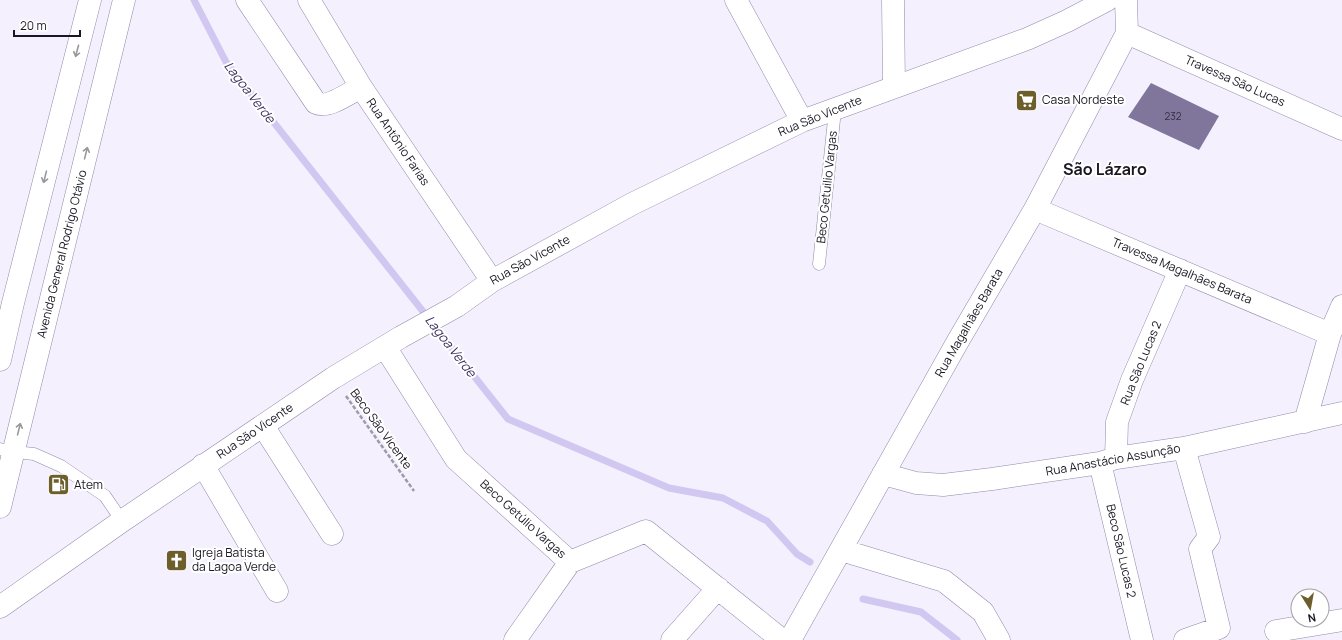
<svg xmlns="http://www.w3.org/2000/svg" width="1342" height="640" font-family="Manrope,sans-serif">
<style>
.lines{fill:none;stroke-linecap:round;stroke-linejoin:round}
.stream{stroke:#d2c7f0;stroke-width:7}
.building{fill:#80769c}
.lane-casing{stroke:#9289aa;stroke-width:13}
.street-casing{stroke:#9289aa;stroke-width:23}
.secondary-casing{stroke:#9289aa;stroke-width:23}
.path{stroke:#9e9aa7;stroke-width:2.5;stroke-dasharray:4 2;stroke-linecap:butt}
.lane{stroke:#fff;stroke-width:12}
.street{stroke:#fff;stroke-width:22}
.secondary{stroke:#fff;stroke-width:22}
.oneway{stroke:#98979c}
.labels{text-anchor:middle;stroke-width:4;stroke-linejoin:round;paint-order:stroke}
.number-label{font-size:10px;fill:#342f41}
.street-label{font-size:12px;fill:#1a1723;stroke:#fff}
.poi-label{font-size:12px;fill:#1a1723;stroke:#fff;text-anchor:start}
.water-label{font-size:13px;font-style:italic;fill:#3c2a5d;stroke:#fff}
.district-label{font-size:16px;font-weight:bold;fill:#1a1723;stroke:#fff}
</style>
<rect width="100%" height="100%" fill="#f4f0fe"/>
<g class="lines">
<path class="stream" d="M 194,0 L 226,62 L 508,419 L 669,488 L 723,498 L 767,521 L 797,554 L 810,562
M 863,599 L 921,612 L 957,640"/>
</g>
<path class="building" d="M 1151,83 L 1219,116 L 1199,150 L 1128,117 Z"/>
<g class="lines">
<defs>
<path id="lane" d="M 819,264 L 835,110
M 0,449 L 14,452 L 34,454 L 61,466 L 105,496 L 122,521"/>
<path id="street" d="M 247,0 L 316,103 C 328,109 349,93 361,87
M 309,0 L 361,87 L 492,281
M 736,0 L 802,121
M 893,0 L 894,87
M 1127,33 L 1342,129
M 1035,209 L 1330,334
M 385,347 L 456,459 L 570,562 L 646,531 L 782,640
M 1305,422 L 1330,334 L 1342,306
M 263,426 L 332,534
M 1184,448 L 1209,537 L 1200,549 L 1219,628 L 1185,640
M 1116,458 L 1117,422 L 1132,380 L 1180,270
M 1100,463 L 1142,640
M 203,465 L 277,591
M 883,474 L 916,483 L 943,485 L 992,479 L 1100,463 L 1116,458 L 1184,448 L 1342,413
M 841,550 L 944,581 L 983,612 L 999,640
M 0,607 L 122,521 L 333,378 L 401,337 L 457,306 L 492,281 L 632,204 L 802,121 L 1027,39 L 1067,21 L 1107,0
M 1276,631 L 1342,620
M 515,640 L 570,562
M 672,640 L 718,588
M 790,640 L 958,341 L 1035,209 L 1127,33 L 1126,0"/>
<path id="secondary" d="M 0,360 L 13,303 L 90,0
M 0,507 L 124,0"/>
</defs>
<use href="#lane" class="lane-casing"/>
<use href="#street" class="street-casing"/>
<use href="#secondary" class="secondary-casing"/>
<path class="path" d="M 346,396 L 414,491"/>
<use href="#lane" class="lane"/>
<use href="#street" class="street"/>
<use href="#secondary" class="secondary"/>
</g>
<defs><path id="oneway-shaft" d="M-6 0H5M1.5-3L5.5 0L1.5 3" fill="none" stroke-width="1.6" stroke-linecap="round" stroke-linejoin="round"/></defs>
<g class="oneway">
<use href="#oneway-shaft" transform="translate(77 51) rotate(105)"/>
<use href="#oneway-shaft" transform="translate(86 153) rotate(-76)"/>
<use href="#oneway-shaft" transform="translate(45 177) rotate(104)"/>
<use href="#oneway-shaft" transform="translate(19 429) rotate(-76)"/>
</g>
<defs>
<symbol id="supermarket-square" viewBox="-11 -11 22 22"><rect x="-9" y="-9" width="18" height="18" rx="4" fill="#6c5f2c" stroke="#fff"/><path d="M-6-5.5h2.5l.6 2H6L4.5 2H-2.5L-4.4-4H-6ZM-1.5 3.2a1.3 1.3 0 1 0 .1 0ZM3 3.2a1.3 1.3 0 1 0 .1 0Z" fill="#fff"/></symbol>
<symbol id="fuel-square" viewBox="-11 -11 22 22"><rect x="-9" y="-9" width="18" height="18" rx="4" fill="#6c5f2c" stroke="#fff"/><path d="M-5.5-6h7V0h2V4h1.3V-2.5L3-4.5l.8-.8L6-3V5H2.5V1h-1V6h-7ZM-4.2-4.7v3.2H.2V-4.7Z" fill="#fff"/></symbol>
<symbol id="church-square" viewBox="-11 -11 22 22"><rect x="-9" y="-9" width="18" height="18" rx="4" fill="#6c5f2c" stroke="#fff"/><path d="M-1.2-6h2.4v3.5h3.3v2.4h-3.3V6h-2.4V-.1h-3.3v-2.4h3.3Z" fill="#fff"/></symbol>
</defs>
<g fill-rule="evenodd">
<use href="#supermarket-square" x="1014" y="88" width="25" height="25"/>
<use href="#fuel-square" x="46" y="472" width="25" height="25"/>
<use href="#church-square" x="164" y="548" width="25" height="25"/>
</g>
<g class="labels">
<g class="number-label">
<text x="1173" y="120">232</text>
</g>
<g class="street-label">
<text transform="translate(1235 81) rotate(24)" y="4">Travessa São Lucas</text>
<text transform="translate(820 116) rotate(-22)" y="4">Rua São Vicente</text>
<text transform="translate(398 142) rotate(56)" y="4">Rua Antônio Farias</text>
<text transform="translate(827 187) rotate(-84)" y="4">Beco Getuilio Vargas</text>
<text transform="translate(62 254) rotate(-76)" y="4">Avenida General Rodrigo Otávio</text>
<text transform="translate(530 260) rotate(-29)" y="4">Rua São Vicente</text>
<text transform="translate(1182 271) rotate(23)" y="4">Travessa Magalhães Barata</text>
<text transform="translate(969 323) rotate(-60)" y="4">Rua Magalhães Barata</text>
<text transform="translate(1141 363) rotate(-68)" y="4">Rua São Lucas 2</text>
<text transform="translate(381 429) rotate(54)" y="4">Beco São Vicente</text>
<text transform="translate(255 431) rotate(-34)" y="4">Rua São Vicente</text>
<text transform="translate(1113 460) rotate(-10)" y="4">Rua Anastácio Assunção</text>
<text transform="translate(523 519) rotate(42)" y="4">Beco Getúlio Vargas</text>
<text transform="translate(1121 551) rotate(77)" y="4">Beco São Lucas 2</text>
</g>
<g class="poi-label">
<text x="1042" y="104">Casa Nordeste</text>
<text x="74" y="489">Atem</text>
<text x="192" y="557">Igreja Batista<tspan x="192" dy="14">da Lagoa Verde</tspan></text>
</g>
<g class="water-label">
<text transform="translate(250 92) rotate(52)" y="5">Lagoa Verde</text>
<text transform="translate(451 346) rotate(52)" y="5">Lagoa Verde</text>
</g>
<g class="district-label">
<text x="1105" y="175">São Lázaro</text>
</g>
</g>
<g transform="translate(1310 608) rotate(169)"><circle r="19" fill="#ffffff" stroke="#a3a2a7"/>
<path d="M0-3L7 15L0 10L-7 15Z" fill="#6c5f2c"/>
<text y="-6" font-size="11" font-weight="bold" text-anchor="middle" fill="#1a1723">N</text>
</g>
<path d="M14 30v6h66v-6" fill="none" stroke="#1a1723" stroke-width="2"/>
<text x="20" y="30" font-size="12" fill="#1a1723" stroke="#ffffff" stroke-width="3" paint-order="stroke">20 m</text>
</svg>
